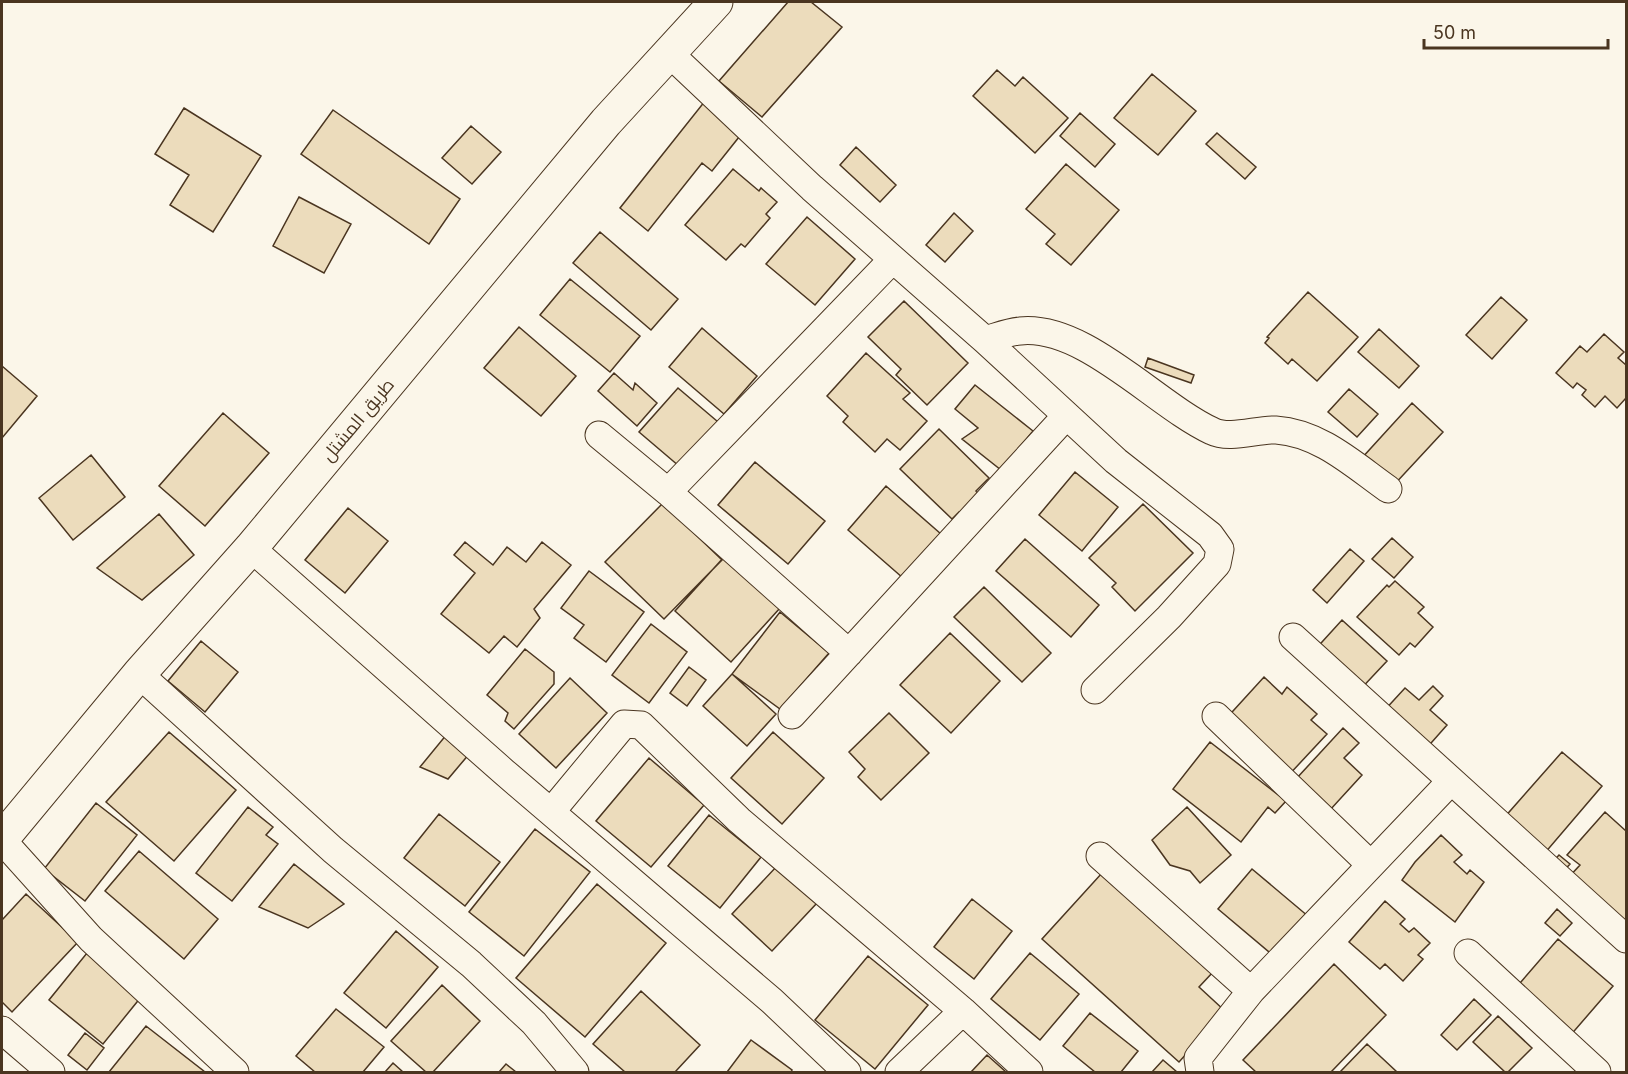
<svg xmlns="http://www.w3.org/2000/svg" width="1628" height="1074" font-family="Inter,Cairo,sans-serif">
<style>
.building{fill:#ecdcbc;stroke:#4a3520;stroke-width:1.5}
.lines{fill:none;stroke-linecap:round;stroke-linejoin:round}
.minor-casing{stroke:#4a3520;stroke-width:29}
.major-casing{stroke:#4a3520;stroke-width:35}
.minor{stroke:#fbf6e9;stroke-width:27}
.major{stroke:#fbf6e9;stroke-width:33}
.labels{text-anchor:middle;stroke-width:4.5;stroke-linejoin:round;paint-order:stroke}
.street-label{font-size:18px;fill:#4a3520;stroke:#fbf6e9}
</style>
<rect width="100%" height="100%" fill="#fbf6e9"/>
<path class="building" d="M 788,2 L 811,2 L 842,27 L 762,117 L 719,81 Z
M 997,70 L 1015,86 L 1023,77 L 1068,118 L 1035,153 L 973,96 Z
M 1152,74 L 1196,111 L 1158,155 L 1114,118 Z
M 705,101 L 743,132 L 712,171 L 702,163 L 648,231 L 620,208 Z
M 184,108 L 261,156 L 213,232 L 170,205 L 189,175 L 155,154 Z
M 333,110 L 460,199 L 429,244 L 301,154 Z
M 1080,113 L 1115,144 L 1095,167 L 1060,136 Z
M 471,126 L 501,152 L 472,184 L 442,158 Z
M 1217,133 L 1256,167 L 1245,179 L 1206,144 Z
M 856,147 L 896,185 L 880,202 L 840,165 Z
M 1066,164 L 1119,210 L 1071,265 L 1046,244 L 1055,234 L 1026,209 Z
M 733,169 L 759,191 L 761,188 L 777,202 L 766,214 L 770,218 L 745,247 L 741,244 L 726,260 L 685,225 Z
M 299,197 L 351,224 L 324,273 L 273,246 Z
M 954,213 L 973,231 L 945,262 L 926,245 Z
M 807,217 L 855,259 L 815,305 L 766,264 Z
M 600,232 L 678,299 L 651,330 L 573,263 Z
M 570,279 L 640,336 L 610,372 L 540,315 Z
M 1308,292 L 1358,337 L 1317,381 L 1292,359 L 1288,364 L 1265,343 L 1269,338 L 1267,337 Z
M 1501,297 L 1527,320 L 1492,359 L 1466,335 Z
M 904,301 L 968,363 L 927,405 L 896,375 L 901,369 L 868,337 Z
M 519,327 L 576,376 L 541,416 L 484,368 Z
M 702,328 L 757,376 L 724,414 L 669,367 Z
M 1379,329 L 1419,366 L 1399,388 L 1358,352 Z
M 1604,334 L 1624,352 L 1618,358 L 1626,365 L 1626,398 L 1617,408 L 1605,396 L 1595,407 L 1582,395 L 1586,390 L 1577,383 L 1573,388 L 1556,373 L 1580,346 L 1587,352 Z
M 866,353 L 910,393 L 903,399 L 927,421 L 900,450 L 887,439 L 875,452 L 843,422 L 848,416 L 827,396 Z
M 1148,358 L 1194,375 L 1191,383 L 1145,367 Z
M 2,366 L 37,396 L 2,438 Z
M 614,373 L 633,390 L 635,383 L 657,403 L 637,426 L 598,391 Z
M 975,385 L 1033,431 L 1001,470 L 962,439 L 978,428 L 955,409 Z
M 678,388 L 724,427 L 686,472 L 639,432 Z
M 1349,389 L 1378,414 L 1357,437 L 1328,412 Z
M 1412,403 L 1443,432 L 1392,487 L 1361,459 Z
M 223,413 L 269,453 L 205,526 L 159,486 Z
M 939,429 L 989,478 L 976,491 L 982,498 L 964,517 L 959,512 L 952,519 L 900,469 Z
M 91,455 L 125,497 L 73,540 L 39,498 Z
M 755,462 L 825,521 L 788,564 L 718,505 Z
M 1075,472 L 1118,507 L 1082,551 L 1039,515 Z
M 886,486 L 941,534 L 903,578 L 848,530 Z
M 663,503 L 722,560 L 664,619 L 605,562 Z
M 1143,504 L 1193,553 L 1135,611 L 1112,587 L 1116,583 L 1089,558 Z
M 348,508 L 388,541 L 345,593 L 305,560 Z
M 159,514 L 194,555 L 142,600 L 97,568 Z
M 1392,538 L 1413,557 L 1394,578 L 1372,559 Z
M 1025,539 L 1099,605 L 1071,637 L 996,571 Z
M 465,542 L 493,565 L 507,547 L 526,562 L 542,542 L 571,565 L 534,609 L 540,618 L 517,647 L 504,636 L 489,653 L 441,614 L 475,573 L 454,555 Z
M 1350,549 L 1364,561 L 1327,603 L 1313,590 Z
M 724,557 L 780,608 L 731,662 L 675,611 Z
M 589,571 L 644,612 L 606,662 L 574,638 L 584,625 L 561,608 Z
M 1395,581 L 1424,607 L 1418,613 L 1433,627 L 1415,647 L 1410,643 L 1399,655 L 1357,617 L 1387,585 L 1389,587 Z
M 984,587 L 1051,653 L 1022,682 L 954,617 Z
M 780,612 L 829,653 L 780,709 L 732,674 Z
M 1342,620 L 1387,661 L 1356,694 L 1312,653 Z
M 651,624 L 687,652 L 649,703 L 612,675 Z
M 950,633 L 1000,681 L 951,733 L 900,685 Z
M 201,641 L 238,672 L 205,712 L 168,681 Z
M 525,649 L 554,672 L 554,684 L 514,729 L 505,721 L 508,713 L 487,695 Z
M 689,667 L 706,680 L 687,706 L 670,693 Z
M 732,674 L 776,714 L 747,746 L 703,706 Z
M 1264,677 L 1282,694 L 1287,687 L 1317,714 L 1311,720 L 1327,734 L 1286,778 L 1223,722 Z
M 570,678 L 607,713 L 556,768 L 519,734 Z
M 1433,686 L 1443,696 L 1430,710 L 1447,725 L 1424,751 L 1382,713 L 1405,688 L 1419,700 Z
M 889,713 L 929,753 L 881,800 L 858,777 L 865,769 L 849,752 Z
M 1343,728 L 1359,743 L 1344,758 L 1362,775 L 1330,810 L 1296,779 Z
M 169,732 L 236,790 L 174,861 L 106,802 Z
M 773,732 L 824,778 L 782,824 L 731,778 Z
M 447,734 L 470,753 L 448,779 L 420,767 Z
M 1210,742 L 1286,801 L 1275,813 L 1268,807 L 1241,842 L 1173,789 Z
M 1562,752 L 1602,786 L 1544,854 L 1503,819 Z
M 649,758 L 704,805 L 651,867 L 596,821 Z
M 96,803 L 137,835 L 85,901 L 44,869 Z
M 248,807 L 273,827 L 266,835 L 278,844 L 232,901 L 196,873 Z
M 1187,807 L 1231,855 L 1200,883 L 1190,871 L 1170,865 L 1152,840 Z
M 1605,812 L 1626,831 L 1626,928 L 1568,878 L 1580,865 L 1567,855 Z
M 439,814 L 500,862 L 465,906 L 404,858 Z
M 709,815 L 761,857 L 720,908 L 668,866 Z
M 535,829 L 590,872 L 524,956 L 469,912 Z
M 1441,835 L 1462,855 L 1454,862 L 1467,874 L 1470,870 L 1484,882 L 1455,922 L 1402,880 L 1415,862 Z
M 139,851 L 218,919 L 184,959 L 105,891 Z
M 1559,855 L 1570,864 L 1559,876 L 1548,867 Z
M 294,864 L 344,904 L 308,928 L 259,907 Z
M 777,866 L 817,903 L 772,951 L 732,914 Z
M 1252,869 L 1315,922 L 1281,962 L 1218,909 Z
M 1102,873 L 1213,972 L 1199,987 L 1225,1011 L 1179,1062 L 1042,939 Z
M 597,884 L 666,943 L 585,1037 L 516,978 Z
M 26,894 L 78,942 L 12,1012 L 2,1002 L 2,920 Z
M 972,899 L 1012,931 L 974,979 L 934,947 Z
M 1385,901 L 1405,919 L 1400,924 L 1409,932 L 1414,928 L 1430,943 L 1418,955 L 1423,959 L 1403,981 L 1385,964 L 1380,969 L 1349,942 Z
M 1557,909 L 1572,923 L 1560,936 L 1545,923 Z
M 396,931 L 438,967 L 386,1028 L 344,993 Z
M 1558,939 L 1613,986 L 1569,1037 L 1514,990 Z
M 87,953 L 141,997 L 103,1044 L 49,1000 Z
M 1030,953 L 1079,994 L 1040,1040 L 991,999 Z
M 868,956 L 928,1005 L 875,1069 L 815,1020 Z
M 1334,964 L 1386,1015 L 1331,1072 L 1256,1072 L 1243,1060 Z
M 442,985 L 480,1021 L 433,1072 L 426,1072 L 391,1041 Z
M 641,991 L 700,1045 L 675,1072 L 625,1072 L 593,1044 Z
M 1474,999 L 1491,1015 L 1457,1050 L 1441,1035 Z
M 336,1009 L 384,1047 L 363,1072 L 315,1072 L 296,1056 Z
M 1090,1013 L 1138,1051 L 1121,1072 L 1095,1072 L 1063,1046 Z
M 1498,1016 L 1532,1048 L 1508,1072 L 1505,1072 L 1473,1042 Z
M 146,1026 L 205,1072 L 109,1072 Z
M 85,1033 L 104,1048 L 87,1070 L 68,1055 Z
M 751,1040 L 792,1070 L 791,1072 L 727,1072 Z
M 1367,1044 L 1397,1072 L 1340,1072 Z
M 987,1055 L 1006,1072 L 971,1072 Z
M 1163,1060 L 1177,1072 L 1152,1072 Z
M 393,1063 L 403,1072 L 385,1072 Z
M 506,1064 L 516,1072 L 499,1072 Z"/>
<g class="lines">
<defs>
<path id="minor" d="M 670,54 L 812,188 L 985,340 L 1116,461 L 1210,535 L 1220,549 L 1217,564 L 1169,617 L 1095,690
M 985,340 C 996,337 1008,332 1020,331 C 1084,324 1156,405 1212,431 C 1230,440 1257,429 1276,430 C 1320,433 1354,465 1388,489
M 599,435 L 668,492 L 892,260
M 668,492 L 849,653
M 251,548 L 504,772 L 772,1001 L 847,1072
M 1293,637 L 1626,939
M 139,674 L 333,850 L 471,964 L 534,1023 L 575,1072
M 792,715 L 1066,416
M 1216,716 L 1371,865
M 551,812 L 624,724 L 641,725 L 739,820 L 963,1011 L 1029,1072
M 2,840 L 91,939 L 235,1072
M 1100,856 L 1251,991
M 1468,953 L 1597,1072
M 2,1030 L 51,1072
M 899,1072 L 963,1011
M 1200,1072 L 1198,1058 L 1251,991 L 1451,781"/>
<path id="major" d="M 2,839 L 139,674 L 251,548 L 606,122 L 716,2"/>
</defs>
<use href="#minor" class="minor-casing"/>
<use href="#major" class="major-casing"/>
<use href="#minor" class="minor"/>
<use href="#major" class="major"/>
</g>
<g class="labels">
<g class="street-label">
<text transform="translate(358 420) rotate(-50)" y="6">طريق المشتل</text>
</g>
</g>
<rect width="1628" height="1074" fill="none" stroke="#4a3520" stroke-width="6"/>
<path d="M1424 39v9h184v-9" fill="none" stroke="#4a3520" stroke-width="3"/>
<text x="1433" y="39" font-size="18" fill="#4a3520" stroke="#fbf6e9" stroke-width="4.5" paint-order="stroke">50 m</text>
</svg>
